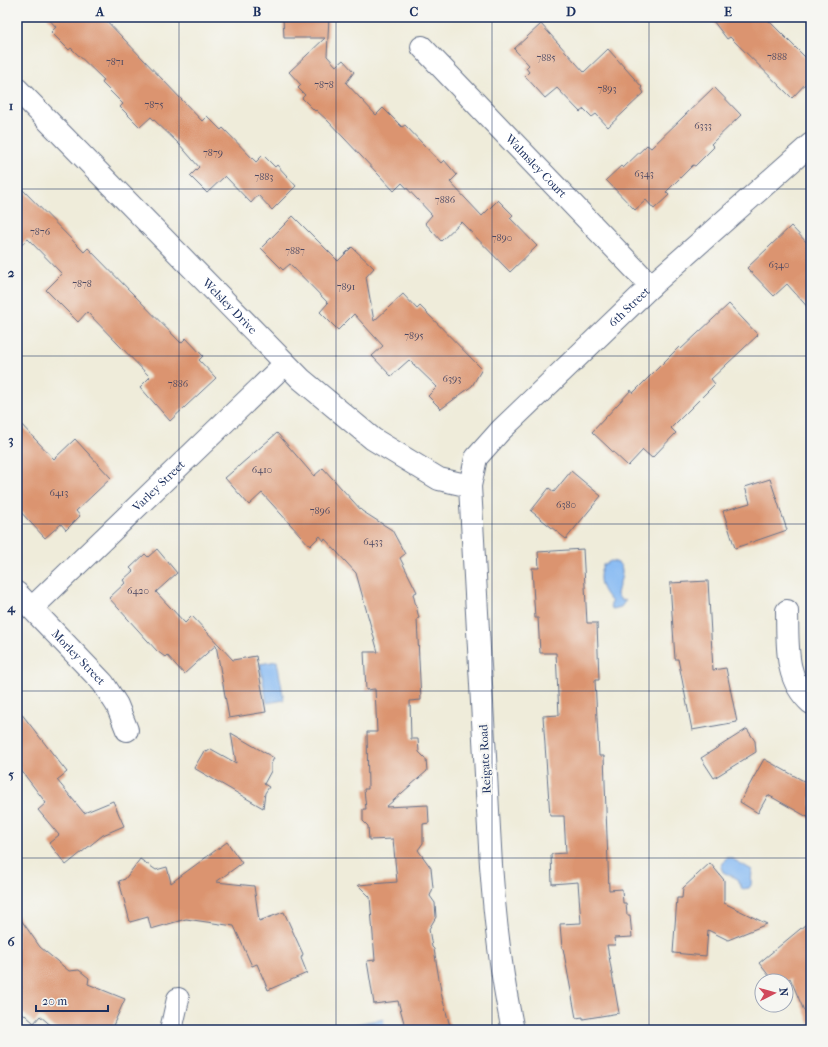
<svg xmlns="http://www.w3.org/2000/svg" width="828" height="1047" font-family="'IM FELL French Canon',serif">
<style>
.water{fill:#85b9f3;stroke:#5074a8}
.building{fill:#db946f}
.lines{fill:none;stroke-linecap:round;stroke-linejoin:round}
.minor-casing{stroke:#657189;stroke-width:24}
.minor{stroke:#fff;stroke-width:22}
.grid{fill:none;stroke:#1b2f5e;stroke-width:1;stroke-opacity:0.55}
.labels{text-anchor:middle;stroke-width:4;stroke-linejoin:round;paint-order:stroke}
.number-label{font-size:10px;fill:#4b4862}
.street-label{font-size:12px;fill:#1b2f5e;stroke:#f6f6f2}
.neatline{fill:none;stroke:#1b2f5e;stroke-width:1.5}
.grid-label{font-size:13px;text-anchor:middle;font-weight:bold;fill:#1b2f5e}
</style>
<rect width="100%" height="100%" fill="#f6f6f2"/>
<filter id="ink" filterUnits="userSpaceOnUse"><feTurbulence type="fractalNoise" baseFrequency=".025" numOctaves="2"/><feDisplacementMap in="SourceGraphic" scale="8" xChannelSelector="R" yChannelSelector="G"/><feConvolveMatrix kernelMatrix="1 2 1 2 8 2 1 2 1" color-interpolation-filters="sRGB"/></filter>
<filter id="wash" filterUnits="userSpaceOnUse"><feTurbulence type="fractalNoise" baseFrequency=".012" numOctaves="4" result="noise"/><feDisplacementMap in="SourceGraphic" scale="16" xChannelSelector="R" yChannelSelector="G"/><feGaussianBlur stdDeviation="0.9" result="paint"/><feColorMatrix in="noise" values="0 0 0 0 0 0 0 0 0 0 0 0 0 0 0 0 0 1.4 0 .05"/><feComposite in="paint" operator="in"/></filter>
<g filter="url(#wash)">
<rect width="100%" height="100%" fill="#efecda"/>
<path class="water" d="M 611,561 C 631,563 618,583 617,595 L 622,601 L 626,600 L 621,607 L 613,609 L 610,607 L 612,602 C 602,591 596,580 603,565 Z
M 277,661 L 284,700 L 267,703 L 260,664 Z
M 726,858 L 731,858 L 752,870 L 751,885 L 749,888 L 742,889 L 738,879 L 723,872 L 721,867 Z
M 383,1019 L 385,1030 L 352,1030 L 351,1025 Z"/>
<g id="blocks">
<path class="building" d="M 47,17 L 103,17 L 202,121 L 207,116 L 221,130 L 223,128 L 256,162 L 263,155 L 275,167 L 277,165 L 296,186 L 272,210 L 258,195 L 251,203 L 225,176 L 207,193 L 190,176 L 199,167 L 179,144 L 151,117 L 140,127 L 120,107 L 123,104 L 102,83 L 104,80 L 71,48 L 69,50 L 51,32 L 56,27 Z
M 283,17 L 329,17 L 327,56 L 336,66 L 343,60 L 354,72 L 346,83 L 376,115 L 383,108 L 402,127 L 405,125 L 441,163 L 444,160 L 457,175 L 450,182 L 482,216 L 498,200 L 513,215 L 510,218 L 537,246 L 510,272 L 461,222 L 441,241 L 425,223 L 432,215 L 402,183 L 394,191 L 328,121 L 316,110 L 315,111 L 302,98 L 305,95 L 298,88 L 301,85 L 289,72 L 325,38 L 284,38 Z
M 710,17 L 765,17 L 811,63 L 811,78 L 792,98 L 730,37 L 727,39 Z
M 541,24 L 584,72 L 608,49 L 642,87 L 641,88 L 644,93 L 608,127 L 596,114 L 592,117 L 584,109 L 580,112 L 557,88 L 545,98 L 525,76 L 529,72 L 526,68 L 529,65 L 514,49 Z
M 714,87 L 741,115 L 711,144 L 714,147 L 695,166 L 693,165 L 666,192 L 669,195 L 654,209 L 646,200 L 635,210 L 606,180 L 621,166 L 623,168 L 647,145 L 651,148 Z
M 17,184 L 84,252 L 88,248 L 181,343 L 186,338 L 203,356 L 199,360 L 216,378 L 170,421 L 140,387 L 150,377 L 87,312 L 78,322 L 46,290 L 62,274 L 28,239 L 17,249 Z
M 293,216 L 338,261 L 352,247 L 374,268 L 366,277 L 374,321 L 403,294 L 417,309 L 420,306 L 482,369 L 472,386 L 441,409 L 428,396 L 437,387 L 409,360 L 391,376 L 372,356 L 383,346 L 354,314 L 338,330 L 320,312 L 328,303 L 290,264 L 283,270 L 261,248 Z
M 791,226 L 811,247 L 811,311 L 787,284 L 774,296 L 747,268 Z
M 729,304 L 758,335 L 711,379 L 715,384 L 671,428 L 676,433 L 652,458 L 643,450 L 628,466 L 592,432 L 631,390 L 633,393 L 679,347 L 681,349 Z
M 17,420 L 54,459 L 75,439 L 111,478 L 76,511 L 80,516 L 66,530 L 61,524 L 45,538 L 17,508 Z
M 277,433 L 314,476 L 323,468 L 362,511 L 392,530 L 405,554 L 400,558 L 417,592 L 413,594 L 419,618 L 417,619 L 421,700 L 410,701 L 411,739 L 418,739 L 419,752 L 426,759 L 427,771 L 386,807 L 428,805 L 429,823 L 423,824 L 423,843 L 418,850 L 431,868 L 433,888 L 430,896 L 435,903 L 436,917 L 429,929 L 432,947 L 434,949 L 442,997 L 451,1030 L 406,1030 L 398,1001 L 374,1004 L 367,961 L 375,960 L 370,897 L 358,885 L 397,882 L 393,839 L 369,840 L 368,826 L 363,821 L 363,809 L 366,809 L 364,789 L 368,789 L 367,732 L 377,732 L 375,689 L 366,690 L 364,652 L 378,652 L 356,573 L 325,539 L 324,541 L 320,536 L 310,546 L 262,493 L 249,505 L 225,478 Z
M 571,471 L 601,496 L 566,539 L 531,511 L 549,488 L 554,492 Z
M 770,479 L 787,530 L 735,548 L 723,511 L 750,503 L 745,487 Z
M 157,549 L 177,573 L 156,592 L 185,623 L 192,616 L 233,660 L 256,656 L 266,712 L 229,718 L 216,645 L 184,674 L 167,655 L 165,657 L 157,651 L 109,598 L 125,583 L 123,580 L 133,571 L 130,568 L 145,554 L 148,557 Z
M 583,549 L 587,623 L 597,623 L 599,680 L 595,680 L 599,756 L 604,756 L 609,890 L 622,889 L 623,903 L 626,903 L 627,915 L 630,915 L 632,937 L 614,938 L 615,945 L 607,945 L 619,1013 L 583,1019 L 583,1017 L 576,1018 L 563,948 L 562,948 L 560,924 L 581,923 L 578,882 L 552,884 L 551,854 L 566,853 L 564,816 L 550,816 L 543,716 L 559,715 L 556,653 L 540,653 L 538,618 L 535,618 L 532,568 L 539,568 L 538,552 Z
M 708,581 L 713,670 L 726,668 L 737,722 L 692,730 L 678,659 L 675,659 L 670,583 Z
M 17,708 L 67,772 L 57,780 L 84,813 L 113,801 L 124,826 L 103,835 L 66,865 L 49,843 L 59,835 L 38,810 L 46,803 L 17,765 Z
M 747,729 L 755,741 L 756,752 L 714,778 L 701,758 Z
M 231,733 L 274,758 L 271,764 L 271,771 L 264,784 L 269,787 L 265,793 L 263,808 L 194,768 L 204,751 L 207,752 L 211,749 L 236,763 Z
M 764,759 L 811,785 L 811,819 L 768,795 L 758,813 L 740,802 Z
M 227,842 L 242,863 L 216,882 L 254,886 L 259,921 L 284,912 L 303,954 L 301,958 L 307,973 L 268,990 L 257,964 L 252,966 L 234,926 L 186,919 L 151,929 L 148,917 L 130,922 L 119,881 L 125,879 L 140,859 L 156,870 L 167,867 L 171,883 Z
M 710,863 L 724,880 L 724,903 L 767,924 L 728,940 L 708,930 L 706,956 L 673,953 L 677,898 L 682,898 L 683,888 Z
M 17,914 L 40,947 L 69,971 L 79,970 L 89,978 L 88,984 L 125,999 L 111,1030 L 54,1028 L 40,1016 L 34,1023 L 17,1008 Z
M 811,920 L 811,1027 L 790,978 L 787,981 L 773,981 L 759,963 Z"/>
</g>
</g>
<g filter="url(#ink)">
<use href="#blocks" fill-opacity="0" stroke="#657189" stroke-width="1"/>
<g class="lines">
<defs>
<g id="minor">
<path id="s1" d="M 422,47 L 651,286"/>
<path id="s2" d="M 17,89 L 301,379 L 373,439 L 439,479 L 470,486"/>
<path id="s3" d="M 17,593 L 103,683 L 117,705 L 127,730"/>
<path id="s4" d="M 32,608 L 285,364"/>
<path d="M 787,611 C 788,645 784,679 811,703"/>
<path d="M 171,1030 L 178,999"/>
<path id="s5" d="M 513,1030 C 501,976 495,921 491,865 L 470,486 L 476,458 L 501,430 L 651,286 L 811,144"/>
</g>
</defs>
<use href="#minor" class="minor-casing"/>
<use href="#minor" class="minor"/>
</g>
</g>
<path class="grid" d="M 179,17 L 179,1030M 336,17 L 336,1030M 492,17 L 492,1030M 649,17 L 649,1030M 17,189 L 811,189M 17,356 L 811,356M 17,524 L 811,524M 17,691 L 811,691M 17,858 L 811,858"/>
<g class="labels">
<g class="number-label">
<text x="777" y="60">7888</text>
<text x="546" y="61">7885</text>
<text x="115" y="65">7871</text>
<text x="324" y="88">7878</text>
<text x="607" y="92">7893</text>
<text x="154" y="108">7875</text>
<text x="703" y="129">6333</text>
<text x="213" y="156">7879</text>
<text x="644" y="177">6343</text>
<text x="264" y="180">7883</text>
<text x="445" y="203">7886</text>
<text x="40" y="235">7876</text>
<text x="502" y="241">7890</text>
<text x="295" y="254">7887</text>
<text x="779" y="268">6340</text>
<text x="82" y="287">7878</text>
<text x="346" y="290">7891</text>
<text x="414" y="339">7895</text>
<text x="452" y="382">6393</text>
<text x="178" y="387">7886</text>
<text x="262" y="473">6410</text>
<text x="59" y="496">6413</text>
<text x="566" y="508">6380</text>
<text x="320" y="514">7896</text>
<text x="373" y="545">6433</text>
<text x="138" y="594">6420</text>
</g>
<g class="street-label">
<text dy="4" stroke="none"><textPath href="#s1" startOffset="165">Walmsley Court</textPath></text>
<text dy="4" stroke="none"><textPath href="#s2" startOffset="304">Welsley Drive</textPath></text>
<text dy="4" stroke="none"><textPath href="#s5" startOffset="790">6th Street</textPath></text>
<text dy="4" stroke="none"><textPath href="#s4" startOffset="176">Varley Street</textPath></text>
<text dy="4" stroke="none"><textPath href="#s3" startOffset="89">Morley Street</textPath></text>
<text transform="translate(485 759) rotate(-93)" y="4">Reigate Road</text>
</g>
</g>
<rect width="828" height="1047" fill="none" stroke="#f6f6f2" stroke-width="44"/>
<g transform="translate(774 993) rotate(84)"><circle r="19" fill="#f6f6f2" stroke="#9ea6b7"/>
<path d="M0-3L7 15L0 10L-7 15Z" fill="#d1495b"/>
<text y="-6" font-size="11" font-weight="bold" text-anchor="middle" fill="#1b2f5e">N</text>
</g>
<path d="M36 1005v6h72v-6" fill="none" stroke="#1b2f5e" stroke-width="2"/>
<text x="42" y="1005" font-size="12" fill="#1b2f5e" stroke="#f6f6f2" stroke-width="3" paint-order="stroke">20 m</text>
<rect x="22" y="22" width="784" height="1003" class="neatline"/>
<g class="grid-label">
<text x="100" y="16">A</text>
<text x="257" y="16">B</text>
<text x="414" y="16">C</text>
<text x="571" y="16">D</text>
<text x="728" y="16">E</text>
<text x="11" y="110">1</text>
<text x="11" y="277">2</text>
<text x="11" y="444">3</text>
<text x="11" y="612">4</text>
<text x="11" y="779">5</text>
<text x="11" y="946">6</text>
</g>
</svg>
